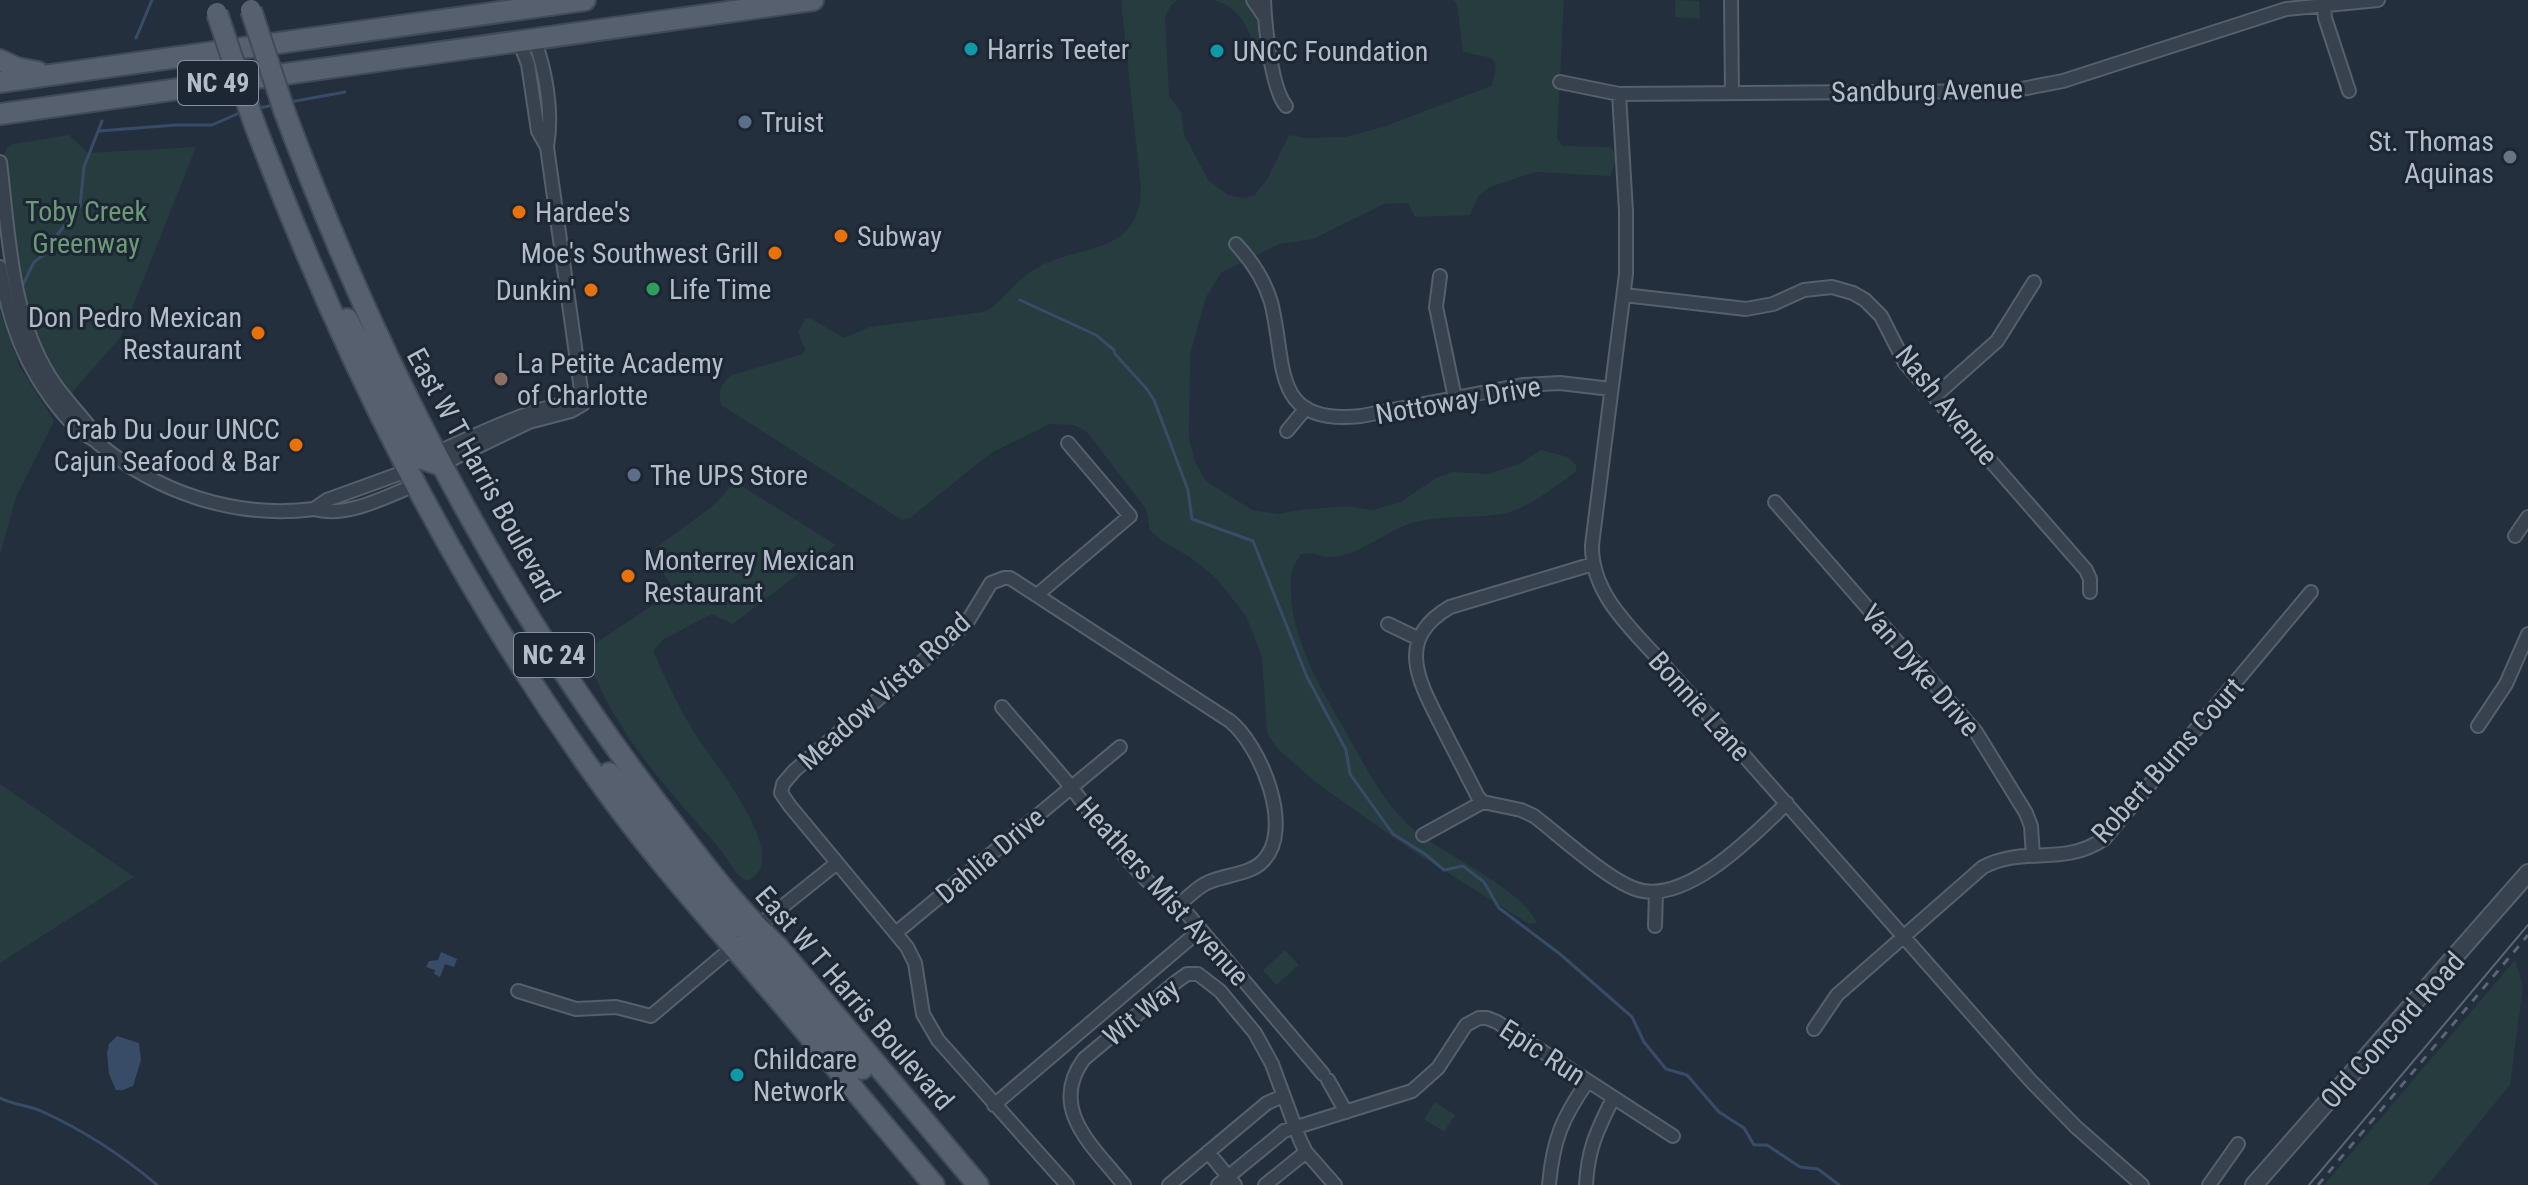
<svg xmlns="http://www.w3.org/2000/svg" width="2528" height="1185" font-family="'Roboto Condensed',sans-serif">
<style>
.green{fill:#263c3f}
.water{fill:#394c67}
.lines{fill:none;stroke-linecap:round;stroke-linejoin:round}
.stream{stroke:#394c67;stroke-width:3}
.minor-casing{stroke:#565f6c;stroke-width:16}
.tertiary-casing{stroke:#565f6c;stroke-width:20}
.primary-casing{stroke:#414a57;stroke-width:24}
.minor{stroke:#38414e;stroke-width:12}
.tertiary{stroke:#38414e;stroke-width:16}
.primary{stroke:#56606e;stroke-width:20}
.tram{stroke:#5a6575;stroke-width:2}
.rail{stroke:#5a6575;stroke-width:3;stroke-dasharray:8 8;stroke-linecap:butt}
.primary-bridge-casing{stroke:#414a57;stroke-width:24;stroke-linecap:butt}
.primary-bridge{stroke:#56606e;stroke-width:20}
.culture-dot{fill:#0f9aa8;stroke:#1d2633;stroke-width:3}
.service-dot{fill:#5c6f8a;stroke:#1d2633;stroke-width:3}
.worship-dot{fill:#6b7280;stroke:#1d2633;stroke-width:3}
.food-dot{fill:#e8710a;stroke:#1d2633;stroke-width:3}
.leisure-dot{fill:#2e9e5b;stroke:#1d2633;stroke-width:3}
.education-dot{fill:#8d6e63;stroke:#1d2633;stroke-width:3}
.labels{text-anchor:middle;stroke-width:6;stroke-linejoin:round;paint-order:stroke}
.shield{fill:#1d2633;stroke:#878f9c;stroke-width:2}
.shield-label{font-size:26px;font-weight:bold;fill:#b4bcc9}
.poi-label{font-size:28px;fill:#b4bcc9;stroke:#1d2633;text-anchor:start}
.street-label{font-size:28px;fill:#b4bcc9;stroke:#1d2633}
.park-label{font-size:28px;fill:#6b9a76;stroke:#1d2633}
</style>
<rect width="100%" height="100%" fill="#242f3e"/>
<path class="green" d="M 1121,0 L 1178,0 L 1171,5 L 1165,17 L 1169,96 L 1181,112 L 1184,134 L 1208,180 L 1228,195 L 1243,198 L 1255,195 L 1268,178 L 1289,135 L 1306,138 L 1345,137 L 1383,127 L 1491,86 C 1505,50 1486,60 1463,51 L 1457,5 L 1453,0 L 1564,0 L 1557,138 L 1562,146 L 1611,147 L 1617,158 L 1610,176 L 1535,172 L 1490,187 L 1479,195 L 1470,215 L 1415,217 L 1408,203 L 1384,204 L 1313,239 L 1279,244 L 1222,272 L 1206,297 L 1190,355 L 1189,437 L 1194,460 L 1206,481 L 1252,510 L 1279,514 L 1300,510 L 1346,506 L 1372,510 L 1401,502 L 1436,478 L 1453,472 L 1488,474 L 1519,464 L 1541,450 L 1568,457 L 1576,465 L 1576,472 C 1554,486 1528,510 1501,514 C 1471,519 1439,514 1409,524 C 1387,531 1355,558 1330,557 C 1319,557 1313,551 1301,554 C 1297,561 1291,568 1291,576 C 1287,634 1320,686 1347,734 C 1366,768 1383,802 1412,828 C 1446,857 1518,885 1537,923 L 1529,924 L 1413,851 L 1318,784 L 1278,749 L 1267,733 L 1262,657 L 1246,616 L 1216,578 L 1190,557 L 1162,541 L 1150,530 L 1146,509 L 1087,432 L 1074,425 L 1050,424 L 991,453 L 910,518 L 902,520 L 721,405 C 718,390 721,384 732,375 L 803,354 L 805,349 L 798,332 L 805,319 L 810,318 L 844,338 L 870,327 L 983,312 C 1003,304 1015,280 1035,269 C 1078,243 1138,258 1141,190 Z
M 1214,0 L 1249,0 L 1263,32 L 1266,56 L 1259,56 C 1248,30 1243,9 1214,0 Z
M 1675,0 L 1699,1 L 1700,19 L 1675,17 Z
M 69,135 L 88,153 L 196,147 L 120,338 L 73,391 L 74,400 C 65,386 55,372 47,358 C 17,297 13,225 3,158 L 7,148 L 13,144 Z
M 0,311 L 20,367 L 54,421 L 16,497 L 0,555 Z
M 735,482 L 836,545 L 733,624 L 712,614 L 664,639 L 653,651 C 665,677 677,704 692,729 C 707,755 799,862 746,881 C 734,875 728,858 719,848 C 667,788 617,736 588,660 L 594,644 L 667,596 L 671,585 L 656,563 L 657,547 L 714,505 Z
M 0,784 L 134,877 L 0,963 Z
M 1285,950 L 1299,965 L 1276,985 L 1263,970 Z
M 2515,960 L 2523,986 L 2510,1085 L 2428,1185 L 2324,1185 Z
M 1435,1102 L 1455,1115 L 1444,1132 L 1424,1119 Z"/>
<path class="water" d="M 441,952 L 457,959 L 454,967 L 445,964 L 440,977 L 434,974 L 435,970 L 426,967 L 429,961 L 438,960 Z
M 117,1036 L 139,1043 L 141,1060 L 133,1086 L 123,1090 L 116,1090 L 109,1074 L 107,1053 L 109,1044 Z"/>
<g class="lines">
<path class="stream" d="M 136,38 L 152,0
M 290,102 L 345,92
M 259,108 L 275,105
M 99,131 L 176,125 L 212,125 L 244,111
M 21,289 L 34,262 L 49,251 L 57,235 L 80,206 L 84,167 L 102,121
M 1020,300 L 1096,335 L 1114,350 L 1115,354 L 1146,388 L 1154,400 L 1188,490 L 1192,519 L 1253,541 L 1307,677 L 1346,750 L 1350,774 L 1393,834 L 1425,854 L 1444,870 L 1463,866 L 1484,882 L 1499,908 L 1560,954 L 1632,1017 L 1644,1042 L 1666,1069 L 1687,1075 L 1719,1112 L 1744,1128 L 1754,1145 L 1767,1145 L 1800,1167 L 1818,1169 L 1839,1185
M 0,1098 C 13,1105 28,1105 41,1111 C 83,1130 123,1156 157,1185"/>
<defs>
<path id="minor" d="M 1253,0 L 1264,16
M 1264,0 C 1265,24 1271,88 1286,106
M 1731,0 L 1732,93
M 2324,6 L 2325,18 L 2349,91
M 519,41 L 528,64 L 538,131 L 547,147 C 553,112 546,71 534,39
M 1560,82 L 1619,94 L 2011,91 L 2063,81 L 2286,9 L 2378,0
M 1619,94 L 1626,211 L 1626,274 L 1592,545 C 1591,595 1633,630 1664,665 L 2030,1080 L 2076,1127 L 2142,1185
M 547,147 L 583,404
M 0,162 C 9,235 10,313 50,377 C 62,396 78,412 92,430 L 95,440
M 1236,244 C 1252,261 1264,279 1271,302 C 1287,363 1269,426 1361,416 L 1523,385 L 1560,383 L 1611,389
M 0,267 C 6,306 16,342 37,377 C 48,395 62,415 78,429 C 84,435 92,437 98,443 C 158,493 236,519 314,509
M 1440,276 L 1436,307 L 1455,398
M 1624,295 L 1746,309 L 1773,304 L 1804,290 L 1832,287 L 1853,293 L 1865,300 L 1881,316 L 1905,363 L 2086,570 L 2090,579 L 2090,592
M 1935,396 L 1997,341 L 2034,282
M 1287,431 L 1306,408
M 434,454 C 466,440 551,397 583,404 L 571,411 L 529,422 L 440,465
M 407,471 L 327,500 L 314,509 C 347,518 385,497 415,485
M 1775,502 L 1976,732 L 2026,813 L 2031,826 L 2033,856
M 2515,536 L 2528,517
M 1037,595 L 1130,516 L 1068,443
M 1388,624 L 1419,639
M 1002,707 C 1025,734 1049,760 1071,787 C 1092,814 1149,895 1179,904 L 1323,1074
M 2478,726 L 2506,684 L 2528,634
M 1483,802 L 1478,797 C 1466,773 1453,749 1441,725 C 1418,680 1395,639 1450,607 L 1593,564
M 1423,835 L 1483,802 L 1521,810 L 1534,816 C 1560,836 1605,877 1633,888 C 1683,909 1754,835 1787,803
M 1655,926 L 1656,892
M 757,927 L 837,863
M 897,932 L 1120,747
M 518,991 L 576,1009 L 616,1007 L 651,1016 L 733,947
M 1814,1029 L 1837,995 L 1983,867 C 2025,845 2062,867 2104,839 L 2311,592
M 1328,1080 L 1346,1112
M 994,1105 L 1200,930
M 1208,1152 L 1235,1185
M 1067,1185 L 938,1040 L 923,1014 L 915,963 L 907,947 L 790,806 L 781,793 L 783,784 L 794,771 L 966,624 L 991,583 L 1004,578 L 1010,578 L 1230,721 C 1260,745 1296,830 1262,862 C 1250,874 1225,875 1209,882 C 1198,886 1189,897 1179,904
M 1124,1185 C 1094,1147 1047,1109 1084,1059 L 1176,982 L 1187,974 L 1198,974 L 1220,991 L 1255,1033 L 1272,1064 L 1300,1140 L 1306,1152 L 1335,1185
M 1169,1185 L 1267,1103 L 1283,1096
M 1218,1185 L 1284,1131 L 1412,1091 L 1438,1068 L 1466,1025 L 1479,1018 L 1487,1018 L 1497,1022 L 1673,1136
M 1265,1185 L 1306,1152
M 1549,1185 C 1553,1140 1562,1118 1588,1081
M 1586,1185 C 1588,1148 1597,1131 1613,1098
M 2209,1185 L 2238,1144"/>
<path id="tertiary" d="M 2254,1185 L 2528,873"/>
<path id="primary" d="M 0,60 L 17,68 L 38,72
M 0,82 L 585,0
M 285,113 C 377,358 495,591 654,799 C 693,850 731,903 778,947 L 978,1185
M 0,114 L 813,0
M 253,120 C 343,358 451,575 599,781 C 641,840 688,895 736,950 C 803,1027 868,1107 934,1185
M 347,319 L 416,451 L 423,459 L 440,465
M 609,773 L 736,925 L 745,928 L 757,927
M 733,947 L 749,946 L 762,953 L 862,1069"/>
</defs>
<use href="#minor" class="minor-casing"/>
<use href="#tertiary" class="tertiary-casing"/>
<use href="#primary" class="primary-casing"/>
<use href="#minor" class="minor"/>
<use href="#tertiary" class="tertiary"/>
<use href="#primary" class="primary"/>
<path class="tram" d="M 2309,1185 L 2528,925"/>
<path class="rail" d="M 2318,1185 L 2528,935"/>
<defs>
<path id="primary-bridge" d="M 251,10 L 285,113
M 217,13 L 253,120"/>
</defs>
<use href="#primary-bridge" class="primary-bridge-casing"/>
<use href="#primary-bridge" class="primary-bridge"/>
</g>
<g class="culture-dot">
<circle cx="971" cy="49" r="8"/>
<circle cx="1217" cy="51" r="8"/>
<circle cx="737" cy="1075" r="8"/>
</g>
<g class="service-dot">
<circle cx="745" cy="122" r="8"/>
<circle cx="634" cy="475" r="8"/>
</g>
<circle class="worship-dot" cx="2510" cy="157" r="8"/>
<g class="food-dot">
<circle cx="519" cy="212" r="8"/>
<circle cx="841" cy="236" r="8"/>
<circle cx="775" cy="253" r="8"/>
<circle cx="591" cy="290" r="8"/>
<circle cx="258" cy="333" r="8"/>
<circle cx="296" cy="445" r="8"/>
<circle cx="628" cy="576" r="8"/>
</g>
<circle class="leisure-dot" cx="653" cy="289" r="8"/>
<circle class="education-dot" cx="501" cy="379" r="8"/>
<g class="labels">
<g class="shield">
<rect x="178" y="61" width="80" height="44" rx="6"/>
<rect x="514" y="633" width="80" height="44" rx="6"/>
</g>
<g class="shield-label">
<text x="218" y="92">NC 49</text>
<text x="554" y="664">NC 24</text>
</g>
<g class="poi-label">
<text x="987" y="59">Harris Teeter</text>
<text x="1233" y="61">UNCC Foundation</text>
<text x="761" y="132">Truist</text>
<text x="2494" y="151" text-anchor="end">St. Thomas<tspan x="2494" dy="32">Aquinas</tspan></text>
<text x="535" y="222">Hardee's</text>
<text x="857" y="246">Subway</text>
<text x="759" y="263" text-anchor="end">Moe's Southwest Grill</text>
<text x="669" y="299">Life Time</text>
<text x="575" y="300" text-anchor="end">Dunkin'</text>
<text x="242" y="327" text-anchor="end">Don Pedro Mexican<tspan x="242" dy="32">Restaurant</tspan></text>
<text x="517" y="373">La Petite Academy<tspan x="517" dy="32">of Charlotte</tspan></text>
<text x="280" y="439" text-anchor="end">Crab Du Jour UNCC<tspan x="280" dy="32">Cajun Seafood &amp; Bar</tspan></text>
<text x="650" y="485">The UPS Store</text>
<text x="644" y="570">Monterrey Mexican<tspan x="644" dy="32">Restaurant</tspan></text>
<text x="753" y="1069">Childcare<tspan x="753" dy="32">Network</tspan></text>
</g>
<g class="street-label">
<text transform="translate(1927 90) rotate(-1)" y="10">Sandburg Avenue</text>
<text transform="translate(1458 400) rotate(-10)" y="10">Nottoway Drive</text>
<text transform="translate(1947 405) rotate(51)" y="10">Nash Avenue</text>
<text transform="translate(484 475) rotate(61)" y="10">East W T Harris Boulevard</text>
<text transform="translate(1921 670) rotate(49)" y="10">Van Dyke Drive</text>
<text transform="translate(884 691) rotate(-42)" y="10">Meadow Vista Road</text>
<text transform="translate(1700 706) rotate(48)" y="10">Bonnie Lane</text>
<text transform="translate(2167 760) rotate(-48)" y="10">Robert Burns Court</text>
<text transform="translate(990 855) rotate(-40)" y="10">Dahlia Drive</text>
<text transform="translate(1163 891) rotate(48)" y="10">Heathers Mist Avenue</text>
<text transform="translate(855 998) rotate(49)" y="10">East W T Harris Boulevard</text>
<text transform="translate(1141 1012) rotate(-39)" y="10">Wit Way</text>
<text transform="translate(2392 1030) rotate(-48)" y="10">Old Concord Road</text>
<text transform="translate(1543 1052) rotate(33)" y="10">Epic Run</text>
</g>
<g class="park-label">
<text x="86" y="221">Toby Creek<tspan x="86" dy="32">Greenway</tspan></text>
</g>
</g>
</svg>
